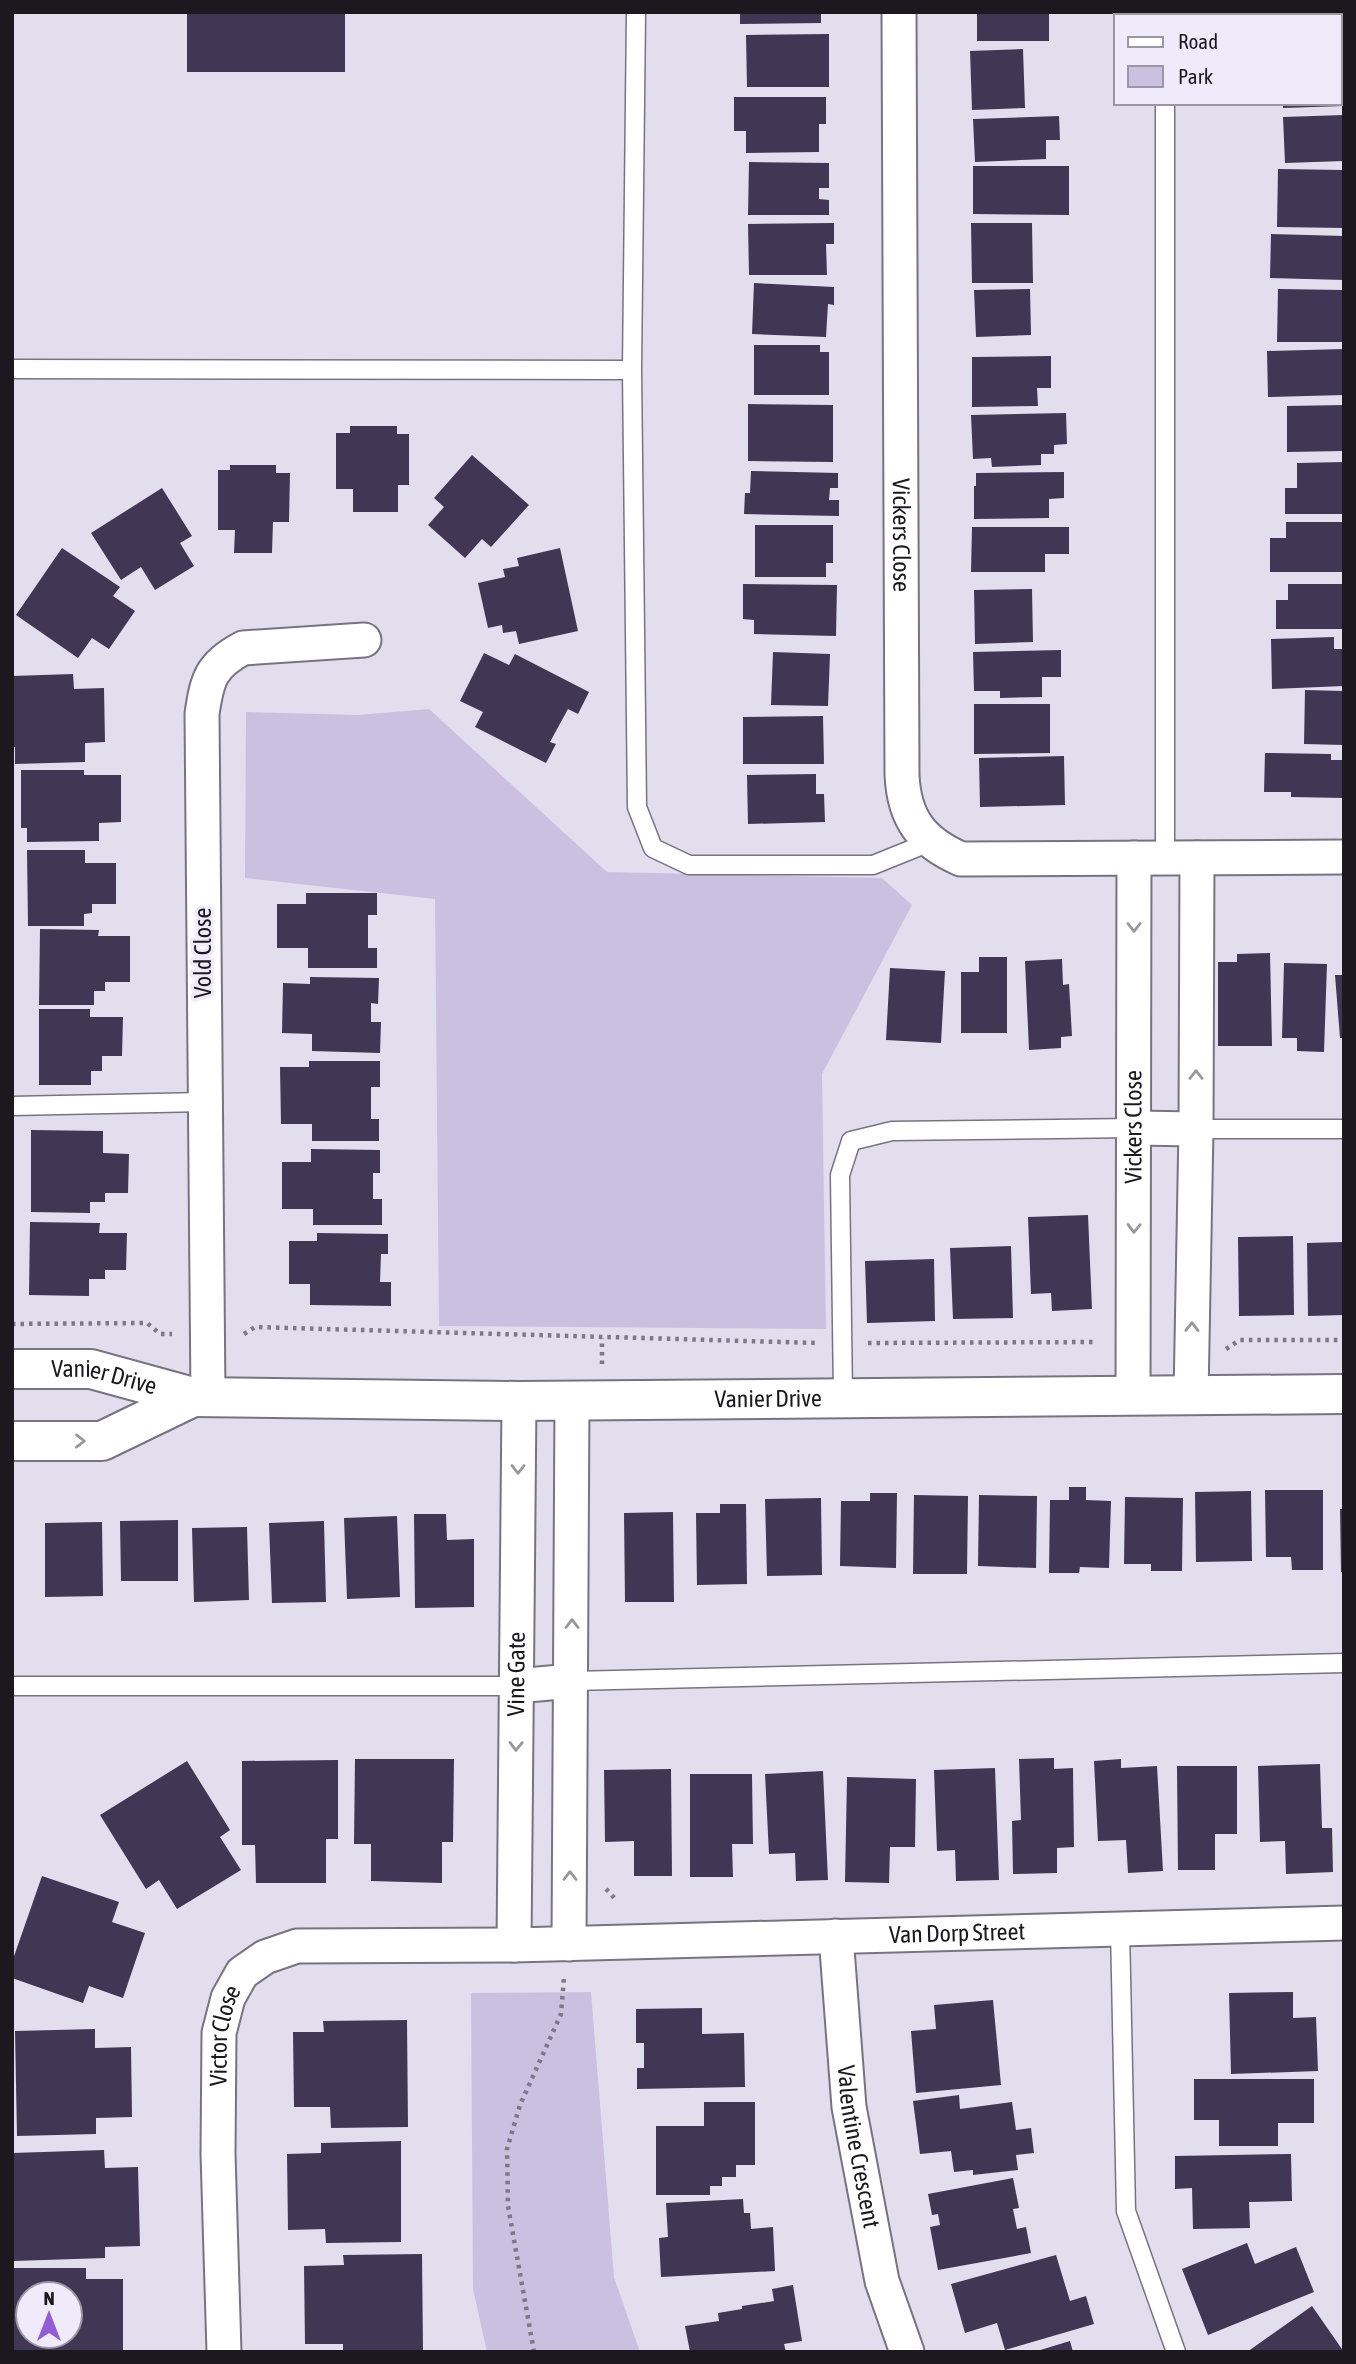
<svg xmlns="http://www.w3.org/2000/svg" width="1356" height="2364" font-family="'Asap Condensed',sans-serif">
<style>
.green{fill:#cbc0e0}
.building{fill:#423655;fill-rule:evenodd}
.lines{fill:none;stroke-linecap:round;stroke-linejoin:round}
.service-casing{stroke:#787381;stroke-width:21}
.minor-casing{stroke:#787381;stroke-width:37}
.tertiary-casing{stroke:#787381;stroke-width:42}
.path{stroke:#7c7984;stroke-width:4.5;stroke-dasharray:3.5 5;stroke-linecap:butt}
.service{stroke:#fff;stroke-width:18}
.minor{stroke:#fff;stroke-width:33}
.tertiary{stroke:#fff;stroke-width:38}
.oneway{stroke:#98989a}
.labels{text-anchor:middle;stroke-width:7;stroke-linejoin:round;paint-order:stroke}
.street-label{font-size:24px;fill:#1b191f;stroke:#f0ebfb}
</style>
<rect width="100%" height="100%" fill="#e3deee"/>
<path class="green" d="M 429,709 L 607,872 L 882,878 L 912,905 L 822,1074 L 826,1329 L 439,1326 L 435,899 L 245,878 L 246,712 L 358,715 Z
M 591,1992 L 614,2277 L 640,2352 L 487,2352 L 473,2289 L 471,1993 Z"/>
<path class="building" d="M 187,12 L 345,12 L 345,72 L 187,72 Z
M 740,12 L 821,12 L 821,23 L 740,24 Z
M 977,12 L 1049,12 L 1049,41 L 977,41 Z
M 1280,12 L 1344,12 L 1344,50 L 1340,50 L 1340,16 L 1280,16 Z
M 829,34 L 829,87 L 747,87 L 746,35 Z
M 1023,49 L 1025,108 L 972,110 L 970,51 Z
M 1340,57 L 1344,57 L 1344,106 L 1283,108 L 1283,103 L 1340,103 Z
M 734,97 L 826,97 L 826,124 L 819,124 L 819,152 L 746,153 L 746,131 L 734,131 Z
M 1344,115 L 1344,161 L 1285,163 L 1283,117 Z
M 1059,116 L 1060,140 L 1046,140 L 1046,159 L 975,162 L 973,119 Z
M 749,162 L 829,163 L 829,188 L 819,188 L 819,199 L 829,200 L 829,215 L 748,215 Z
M 973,166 L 1069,166 L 1069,215 L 973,214 Z
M 1278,169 L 1344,170 L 1344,228 L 1277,227 Z
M 834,223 L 834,244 L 826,244 L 827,275 L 749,275 L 748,224 Z
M 971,223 L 1032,223 L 1033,283 L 972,283 Z
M 1271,234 L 1344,236 L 1344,280 L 1270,278 Z
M 754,283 L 834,287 L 834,305 L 828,304 L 826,337 L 752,334 Z
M 1030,289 L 1031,335 L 976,337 L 974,290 Z
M 1278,289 L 1344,290 L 1344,342 L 1277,342 Z
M 754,345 L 820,345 L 820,352 L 829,352 L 829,395 L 754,395 Z
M 1344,349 L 1344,395 L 1268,397 L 1267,351 Z
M 1051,356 L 1051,388 L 1037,388 L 1038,406 L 972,407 L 972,357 Z
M 748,404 L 833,405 L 833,462 L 748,461 Z
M 1344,405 L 1344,451 L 1287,452 L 1287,406 Z
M 1066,413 L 1067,444 L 1054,445 L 1054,454 L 1041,454 L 1041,465 L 992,467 L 991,458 L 973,459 L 971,415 Z
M 350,426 L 397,426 L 397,434 L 409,434 L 409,485 L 398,485 L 398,512 L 353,512 L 353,489 L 336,489 L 336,433 L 350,433 Z
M 472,455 L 529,505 L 491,547 L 482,539 L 465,558 L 428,525 L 444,507 L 434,498 Z
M 1344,462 L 1344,514 L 1285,514 L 1285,488 L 1297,488 L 1297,463 Z
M 230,465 L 276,465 L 276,473 L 290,473 L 289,522 L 273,522 L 272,553 L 234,553 L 235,530 L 218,530 L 218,470 L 230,470 Z
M 751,471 L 838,473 L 838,488 L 830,488 L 829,500 L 839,500 L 839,516 L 744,514 L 745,493 L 750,493 Z
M 1064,472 L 1064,498 L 1049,499 L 1049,518 L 974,519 L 974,486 L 976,486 L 976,473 Z
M 162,488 L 192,536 L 180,543 L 194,566 L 155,590 L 141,567 L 121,580 L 91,533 Z
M 1286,522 L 1344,522 L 1344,572 L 1270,572 L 1270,538 L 1286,538 Z
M 755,525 L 833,525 L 833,563 L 826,563 L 826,577 L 755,577 Z
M 972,527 L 1069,527 L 1069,554 L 1045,554 L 1045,572 L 971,572 Z
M 62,548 L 120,587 L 113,596 L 135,611 L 109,649 L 92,638 L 78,658 L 16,615 Z
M 560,548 L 578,631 L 519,644 L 516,631 L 503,633 L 502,625 L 488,628 L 478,583 L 505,577 L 503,569 L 519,566 L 517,558 Z
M 743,584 L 837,585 L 836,636 L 754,634 L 754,620 L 743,619 Z
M 1288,584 L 1344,584 L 1344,629 L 1276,629 L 1276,600 L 1288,600 Z
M 1032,589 L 1033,642 L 975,644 L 974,590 Z
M 1334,637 L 1334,649 L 1344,649 L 1344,686 L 1272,689 L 1271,639 Z
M 1061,650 L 1061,677 L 1042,677 L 1042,697 L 1000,698 L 1000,691 L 974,691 L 973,652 Z
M 773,652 L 830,654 L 828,706 L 771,705 Z
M 484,653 L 509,665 L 515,654 L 589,692 L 578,714 L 568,709 L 550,742 L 556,744 L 546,763 L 475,727 L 483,712 L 460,701 Z
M 73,674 L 74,689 L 104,688 L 105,742 L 85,743 L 85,762 L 15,764 L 15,747 L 12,747 L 12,676 Z
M 1305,690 L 1344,691 L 1344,745 L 1304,744 Z
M 974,704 L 1050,704 L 1050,753 L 974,754 Z
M 823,716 L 824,764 L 743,764 L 743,717 Z
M 1265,753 L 1331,754 L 1331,760 L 1344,760 L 1344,798 L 1291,797 L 1291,792 L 1264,792 Z
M 1064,756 L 1065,805 L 980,807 L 979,758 Z
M 21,770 L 84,770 L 84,775 L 121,775 L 121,822 L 99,823 L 99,841 L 27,842 L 27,828 L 21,828 Z
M 816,774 L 816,794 L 824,794 L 825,822 L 748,824 L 747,775 Z
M 27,850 L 85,850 L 85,863 L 116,863 L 116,904 L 92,904 L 92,913 L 84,914 L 84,926 L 28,926 Z
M 306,893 L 377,893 L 377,915 L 368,915 L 368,948 L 377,948 L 377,968 L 308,968 L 308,948 L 277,948 L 277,904 L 306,904 Z
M 40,929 L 99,930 L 98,936 L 130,936 L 130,982 L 105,982 L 105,991 L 94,991 L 94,1005 L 39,1005 Z
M 1270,953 L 1272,1046 L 1218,1046 L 1218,962 L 1237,962 L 1237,954 Z
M 979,957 L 1007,957 L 1007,1033 L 961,1033 L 961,972 L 979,972 Z
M 1062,959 L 1063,985 L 1069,984 L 1072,1036 L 1061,1037 L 1061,1048 L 1029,1050 L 1025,961 Z
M 1284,963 L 1327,964 L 1324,1052 L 1297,1051 L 1297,1038 L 1282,1038 Z
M 890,968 L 945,971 L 941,1043 L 886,1040 Z
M 1335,975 L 1344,975 L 1344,1038 L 1340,1038 Z
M 310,977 L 379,978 L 378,1004 L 371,1003 L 371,1022 L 381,1022 L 380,1053 L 312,1051 L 312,1034 L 282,1033 L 283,983 L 310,984 Z
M 39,1009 L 90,1009 L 90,1017 L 123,1017 L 122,1056 L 102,1056 L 102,1071 L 91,1071 L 91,1085 L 39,1085 Z
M 309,1061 L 380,1061 L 380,1087 L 371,1087 L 371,1119 L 379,1119 L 379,1141 L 312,1141 L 312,1124 L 281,1124 L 280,1067 L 309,1067 Z
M 31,1130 L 103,1131 L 103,1153 L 129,1154 L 128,1193 L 105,1193 L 105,1202 L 90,1202 L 90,1213 L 31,1212 Z
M 311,1149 L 380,1150 L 380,1173 L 373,1173 L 373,1199 L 382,1199 L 382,1225 L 313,1225 L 313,1209 L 282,1209 L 282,1162 L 311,1162 Z
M 1088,1215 L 1092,1309 L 1052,1311 L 1051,1293 L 1031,1294 L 1028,1217 Z
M 30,1222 L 100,1223 L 99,1233 L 127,1233 L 126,1270 L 105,1270 L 105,1279 L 89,1279 L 89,1296 L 29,1295 Z
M 317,1233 L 388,1234 L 388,1254 L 381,1254 L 380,1282 L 391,1282 L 391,1306 L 310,1305 L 310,1284 L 289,1284 L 289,1241 L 317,1241 Z
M 1293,1236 L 1294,1315 L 1239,1316 L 1238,1237 Z
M 1344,1242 L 1344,1315 L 1308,1316 L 1307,1243 Z
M 1011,1246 L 1013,1318 L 953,1319 L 950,1248 Z
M 934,1259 L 935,1321 L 867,1323 L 865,1261 Z
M 1069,1487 L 1086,1487 L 1086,1500 L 1111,1501 L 1109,1568 L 1080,1567 L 1079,1573 L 1049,1573 L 1050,1500 L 1069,1500 Z
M 1265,1490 L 1323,1490 L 1323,1570 L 1292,1570 L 1291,1557 L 1266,1557 Z
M 1251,1491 L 1252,1561 L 1196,1562 L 1195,1492 Z
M 870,1493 L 897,1493 L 896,1568 L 840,1566 L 841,1501 L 870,1501 Z
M 914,1495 L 968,1496 L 967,1574 L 913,1574 Z
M 979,1495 L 1037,1496 L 1036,1568 L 978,1566 Z
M 1125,1497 L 1183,1498 L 1182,1571 L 1151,1571 L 1151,1564 L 1124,1564 Z
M 821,1498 L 822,1575 L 767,1576 L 765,1499 Z
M 720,1504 L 746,1504 L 747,1584 L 697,1585 L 696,1513 L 720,1513 Z
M 1340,1509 L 1344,1509 L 1344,1572 L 1341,1572 Z
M 673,1512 L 674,1602 L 625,1602 L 624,1513 Z
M 414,1514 L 446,1514 L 447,1540 L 474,1539 L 474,1607 L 415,1608 Z
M 397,1516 L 400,1597 L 347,1599 L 344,1518 Z
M 178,1520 L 178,1581 L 121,1581 L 120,1521 Z
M 324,1521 L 326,1602 L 272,1603 L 269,1523 Z
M 102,1522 L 103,1596 L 45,1597 L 45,1523 Z
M 247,1527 L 249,1600 L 194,1602 L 192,1528 Z
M 1054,1758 L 1054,1769 L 1073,1768 L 1074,1847 L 1057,1848 L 1057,1873 L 1013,1874 L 1012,1821 L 1021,1820 L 1019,1759 Z
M 355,1759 L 454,1759 L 453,1842 L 442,1842 L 442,1883 L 371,1881 L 371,1844 L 354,1844 Z
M 1121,1759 L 1121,1768 L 1157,1766 L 1163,1871 L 1128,1873 L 1126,1840 L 1098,1841 L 1094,1761 Z
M 338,1760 L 338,1839 L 326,1839 L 326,1883 L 256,1883 L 255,1845 L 242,1845 L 242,1761 Z
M 187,1761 L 230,1830 L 220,1837 L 241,1870 L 177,1909 L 159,1880 L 146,1889 L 100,1815 Z
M 1320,1764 L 1322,1828 L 1332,1828 L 1333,1872 L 1286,1874 L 1285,1841 L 1260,1842 L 1258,1766 Z
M 1177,1766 L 1237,1766 L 1237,1834 L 1215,1834 L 1215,1870 L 1178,1870 Z
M 995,1768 L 999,1880 L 956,1881 L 955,1850 L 937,1851 L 934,1770 Z
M 671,1769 L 672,1876 L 634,1876 L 634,1841 L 605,1842 L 604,1770 Z
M 823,1771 L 828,1880 L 796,1881 L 795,1853 L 769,1854 L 765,1774 Z
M 690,1774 L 752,1774 L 753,1844 L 732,1844 L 733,1877 L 690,1877 Z
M 847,1777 L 916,1779 L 915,1847 L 890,1847 L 889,1883 L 845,1882 Z
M 42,1876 L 119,1902 L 112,1922 L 145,1933 L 123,1998 L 89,1986 L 83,2003 L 12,1978 L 12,1962 Z
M 1293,1992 L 1293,2018 L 1316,2017 L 1318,2071 L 1231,2074 L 1229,1993 Z
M 993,2000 L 1001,2085 L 916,2093 L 911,2031 L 936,2029 L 934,2005 Z
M 702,2008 L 702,2034 L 744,2033 L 745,2087 L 637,2089 L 637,2068 L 644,2068 L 644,2043 L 636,2043 L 636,2009 Z
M 407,2020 L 408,2127 L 331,2128 L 330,2107 L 294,2107 L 293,2032 L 324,2032 L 323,2021 Z
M 95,2029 L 95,2048 L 131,2047 L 132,2117 L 96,2118 L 96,2134 L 17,2136 L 15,2031 Z
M 1194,2079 L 1314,2079 L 1314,2123 L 1278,2123 L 1278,2146 L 1219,2146 L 1219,2120 L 1194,2120 Z
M 959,2095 L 960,2109 L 1012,2102 L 1016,2130 L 1031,2128 L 1034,2153 L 1016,2155 L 1018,2170 L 973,2175 L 973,2170 L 954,2172 L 951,2151 L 920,2154 L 913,2101 Z
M 704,2102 L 755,2102 L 755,2165 L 736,2165 L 736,2177 L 722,2177 L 722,2186 L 710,2186 L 710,2195 L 656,2195 L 656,2126 L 704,2126 Z
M 401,2141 L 401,2242 L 326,2243 L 325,2229 L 288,2230 L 287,2154 L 321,2153 L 321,2143 Z
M 104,2150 L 105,2168 L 138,2167 L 140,2246 L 105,2247 L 105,2258 L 14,2261 L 12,2153 Z
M 1291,2154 L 1292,2201 L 1249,2202 L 1250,2228 L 1193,2229 L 1192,2188 L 1175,2189 L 1175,2156 Z
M 1013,2178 L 1019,2208 L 1013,2209 L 1017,2229 L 1026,2227 L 1031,2253 L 938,2270 L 930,2227 L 940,2225 L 938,2214 L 932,2215 L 928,2194 Z
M 743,2199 L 744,2213 L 750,2213 L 751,2229 L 773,2227 L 775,2271 L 661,2277 L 659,2238 L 668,2237 L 666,2203 Z
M 1247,2243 L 1255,2264 L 1296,2247 L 1314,2292 L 1208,2335 L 1182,2269 Z
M 422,2254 L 423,2352 L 343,2352 L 343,2344 L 305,2344 L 304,2266 L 344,2265 L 343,2255 Z
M 1056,2255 L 1070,2301 L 1086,2296 L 1094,2324 L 1005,2350 L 997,2323 L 965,2333 L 951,2284 Z
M 12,2268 L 86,2268 L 86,2279 L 123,2279 L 123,2352 L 12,2352 ZM 28,2294 L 70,2294 L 70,2336 L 28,2336 Z
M 793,2285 L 802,2341 L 784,2344 L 786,2352 L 690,2352 L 685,2326 L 719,2321 L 718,2313 L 742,2309 L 742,2306 L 774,2301 L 772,2289 Z
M 1312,2306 L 1344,2352 L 1247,2352 Z
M 1070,2341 L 1073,2352 L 1037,2352 L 1037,2351 Z"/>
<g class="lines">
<defs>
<path id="service" d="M 636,12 L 632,370 L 637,807 L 653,848 L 689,865 L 873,865 L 930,842
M 1165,16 L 1165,12
M 12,369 L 632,370
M 1165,858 L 1165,103
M 12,1106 L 204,1102
M 1196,1129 L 1344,1129
M 843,1397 L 840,1175 L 851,1141 L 892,1131 L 1135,1128
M 572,1681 L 1344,1663
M 12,1686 L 516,1686
M 1120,1928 L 1126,2211 L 1176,2352"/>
<g id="minor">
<path id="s1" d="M 899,12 L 902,775 C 904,819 922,842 961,859 L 1344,857"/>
<path d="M 1135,1128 L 1196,1129"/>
<path d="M 1191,1396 L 1196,1129 L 1197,858"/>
<path d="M 208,1397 L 202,714 C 207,679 211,665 243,648 L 364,640"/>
<path id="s2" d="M 1133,1397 L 1134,858"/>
<path d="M 516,1686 L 572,1681"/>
<path id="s3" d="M 836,1936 L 849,2107 L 882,2281 L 907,2352"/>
<path d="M 569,1944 L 572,1400"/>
<path id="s4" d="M 514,1945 L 519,1401"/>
<path id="s5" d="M 224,2352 L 218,2154 L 219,2033 L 228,1998 L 242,1973 L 265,1957 L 297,1946 L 514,1945 L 1344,1923"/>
</g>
<g id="tertiary">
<path id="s6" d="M 12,1369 L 91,1369 L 193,1397 L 519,1401 L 1344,1394"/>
<path d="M 12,1441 L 102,1441 L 193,1397"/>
</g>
</defs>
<use href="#service" class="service-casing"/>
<use href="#minor" class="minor-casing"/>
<use href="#tertiary" class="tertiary-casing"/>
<path class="path" d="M 12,1324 L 147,1323 L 160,1334 L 172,1334
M 244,1334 L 255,1327 L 817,1343
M 868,1343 L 1097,1342
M 1226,1349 L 1240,1340 L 1344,1340
M 602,1364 L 602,1338
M 606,1889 L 617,1901
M 534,2352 L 508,2206 L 507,2149 L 520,2105 L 561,2014 L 564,1977"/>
<use href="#service" class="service"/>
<use href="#minor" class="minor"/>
<use href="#tertiary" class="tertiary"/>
</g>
<defs><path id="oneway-chevron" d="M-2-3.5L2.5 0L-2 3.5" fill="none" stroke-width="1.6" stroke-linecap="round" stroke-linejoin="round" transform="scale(1.75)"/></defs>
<g class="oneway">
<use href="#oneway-chevron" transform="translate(1134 927) rotate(90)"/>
<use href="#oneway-chevron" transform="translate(1196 1075) rotate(-90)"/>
<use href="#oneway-chevron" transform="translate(1134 1228) rotate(91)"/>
<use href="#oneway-chevron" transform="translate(1192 1327) rotate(-89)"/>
<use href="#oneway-chevron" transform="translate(80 1441)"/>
<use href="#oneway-chevron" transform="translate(518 1469) rotate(90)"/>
<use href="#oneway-chevron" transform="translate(572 1624) rotate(-90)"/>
<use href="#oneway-chevron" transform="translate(516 1746) rotate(91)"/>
<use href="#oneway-chevron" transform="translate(570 1876) rotate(-90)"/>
</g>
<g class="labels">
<g class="street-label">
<text dy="8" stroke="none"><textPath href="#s1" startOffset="523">Vickers Close</textPath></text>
<text transform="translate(203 953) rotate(-90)" y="8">Vold Close</text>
<text dy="8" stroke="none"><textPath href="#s2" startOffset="270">Vickers Close</textPath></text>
<text dy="8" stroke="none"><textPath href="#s6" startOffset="93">Vanier Drive</textPath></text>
<text dy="8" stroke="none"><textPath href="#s6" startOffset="760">Vanier Drive</textPath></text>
<text dy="8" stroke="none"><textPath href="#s4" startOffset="271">Vine Gate</textPath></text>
<text dy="8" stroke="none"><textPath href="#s5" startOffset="1106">Van Dorp Street</textPath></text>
<text dy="8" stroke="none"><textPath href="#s5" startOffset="317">Victor Close</textPath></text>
<text dy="8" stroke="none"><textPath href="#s3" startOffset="212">Valentine Crescent</textPath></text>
</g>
</g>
<rect width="1356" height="2364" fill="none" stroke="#1b191f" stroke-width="28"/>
<rect x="1114" y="14" width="228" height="91" fill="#f0ebfb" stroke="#9b97a3" stroke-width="2"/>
<rect x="1128" y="37" width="35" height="10" fill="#ffffff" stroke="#9b97a3" stroke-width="2"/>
<text x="1178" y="49" font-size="21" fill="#1b191f">Road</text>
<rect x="1128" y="66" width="35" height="21" fill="#cbc0e0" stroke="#9b97a3" stroke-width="2"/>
<text x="1178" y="84" font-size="21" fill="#1b191f">Park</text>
<g transform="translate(49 2315)"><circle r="33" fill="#f0ebfb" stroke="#9b97a3" stroke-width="2"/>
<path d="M0-5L12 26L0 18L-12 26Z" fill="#925dd6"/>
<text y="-10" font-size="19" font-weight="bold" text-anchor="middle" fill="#1b191f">N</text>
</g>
</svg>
